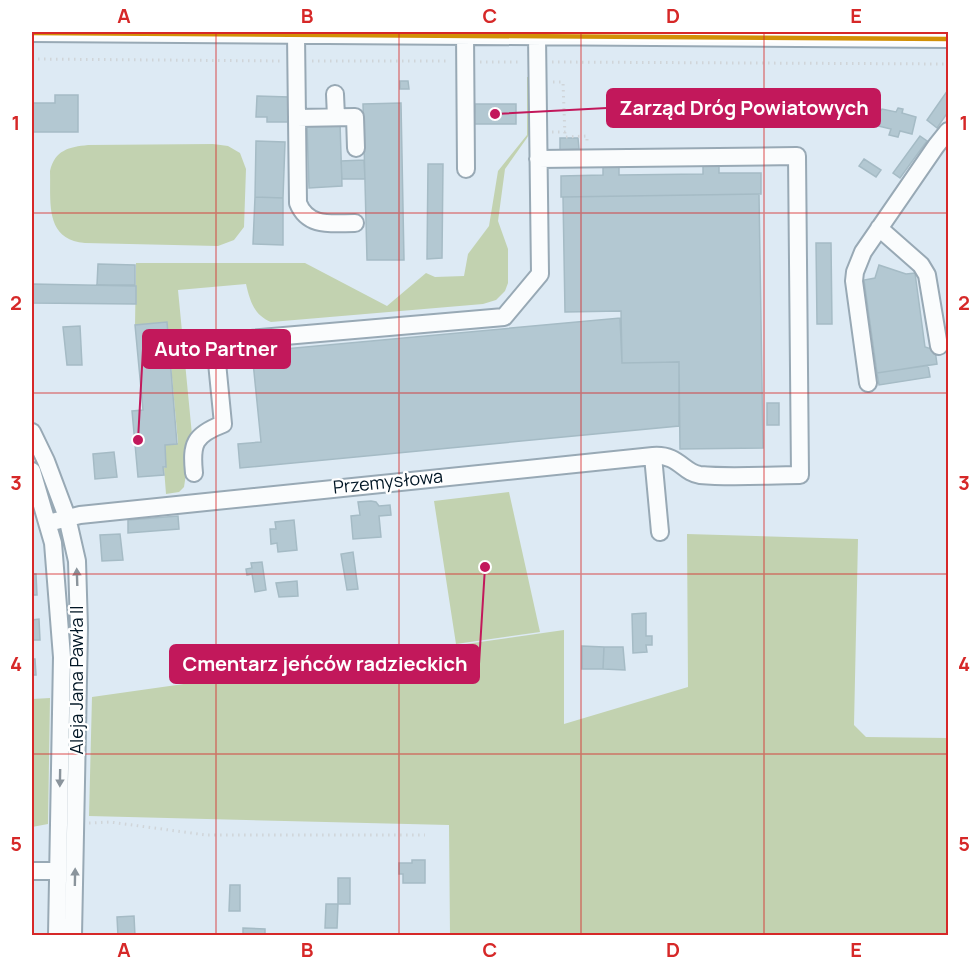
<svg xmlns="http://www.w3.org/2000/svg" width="980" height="967" font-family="Manrope,sans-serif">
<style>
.green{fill:#c2d2b0}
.building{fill:#b3c8d2;stroke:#a5bbc5;stroke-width:1.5}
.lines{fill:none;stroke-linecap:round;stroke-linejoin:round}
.minor-casing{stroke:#98a9b5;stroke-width:20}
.path{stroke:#d0d5d9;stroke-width:3;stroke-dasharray:1.5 4.5;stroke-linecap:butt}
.minor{stroke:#fafcfd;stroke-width:16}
.bus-1-casing{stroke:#fff;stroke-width:9}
.bus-1{stroke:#d29006;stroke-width:4.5}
.oneway{fill:#8a949c}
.grid{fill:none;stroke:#d62828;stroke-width:1.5;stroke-opacity:0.55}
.labels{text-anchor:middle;stroke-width:4.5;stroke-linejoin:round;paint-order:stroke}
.street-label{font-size:18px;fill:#011625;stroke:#fff}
.leader{fill:none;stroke:#c2185b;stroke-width:2}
.callout-dot{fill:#c2185b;stroke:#fff;stroke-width:2}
.callout{fill:#c2185b;stroke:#c2185b;stroke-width:2}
.callout-label{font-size:20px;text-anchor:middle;font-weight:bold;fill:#fff}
.neatline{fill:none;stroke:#d62828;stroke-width:2}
.grid-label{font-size:20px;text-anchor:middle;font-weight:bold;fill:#d62828}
</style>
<rect width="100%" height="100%" fill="#ddeaf4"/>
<path class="green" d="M 527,77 L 529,77 L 529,135 L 505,169 L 498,221 L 508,249 L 508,283 L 505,291 L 496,300 L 483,304 L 271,322 C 254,315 250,301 246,284 L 178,290 L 192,435 L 184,487 L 179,492 L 166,494 L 164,468 L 166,467 L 165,445 L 178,443 L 167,322 L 135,325 L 136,263 L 305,263 L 387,306 L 426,273 L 435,277 L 464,276 L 468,254 L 489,226 L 498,171 L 527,135 Z
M 88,145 L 213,144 L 228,146 L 240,153 L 246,169 L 244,227 L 234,240 L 218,246 L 85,243 C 44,240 51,201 50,171 C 55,150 69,147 88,145 Z
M 509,492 L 540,632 L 456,644 L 434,501 Z
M 687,534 L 858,539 L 854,725 L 866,737 L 948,738 L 948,935 L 450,935 L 449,825 L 89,816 L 92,697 L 564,630 L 564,724 L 688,687 Z
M 50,698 L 48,824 L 32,827 L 32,699 Z"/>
<path class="building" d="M 400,81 L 408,81 L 409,89 L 400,89 Z
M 948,90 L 948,112 L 937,128 L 927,120 Z
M 55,95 L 78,95 L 78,132 L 32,132 L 32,103 L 55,103 Z
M 257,96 L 289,97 L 289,122 L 267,122 L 267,117 L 256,117 Z
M 401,103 L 404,260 L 367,260 L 363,104 Z
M 475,104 L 516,104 L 516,124 L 474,124 Z
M 898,108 L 903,109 L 902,113 L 916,117 L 912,134 L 900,131 L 898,137 L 889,135 L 891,129 L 870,124 L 882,109 L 896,112 Z
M 340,123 L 342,186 L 309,188 L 307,124 Z
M 920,136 L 927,141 L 900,178 L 893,173 Z
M 560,138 L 578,138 L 579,149 L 560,150 Z
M 256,141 L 285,142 L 283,198 L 255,197 Z
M 864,159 L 881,170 L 876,177 L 859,166 Z
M 364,160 L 365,179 L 342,179 L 341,161 Z
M 428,164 L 443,164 L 442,258 L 427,259 Z
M 703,165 L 719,165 L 719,173 L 761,173 L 761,194 L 561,197 L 561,176 L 603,175 L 603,167 L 619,167 L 619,175 L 703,174 Z
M 759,194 L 763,448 L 680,449 L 679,362 L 622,363 L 621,311 L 565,312 L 563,197 Z
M 255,197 L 283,198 L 283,245 L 253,244 Z
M 816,243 L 831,243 L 832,324 L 817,324 Z
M 98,264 L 135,265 L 135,285 L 97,285 Z
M 879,265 L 906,274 L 915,273 L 925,347 L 935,350 L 937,364 L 877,373 L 864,280 L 875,278 Z
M 32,284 L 136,286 L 136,304 L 32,303 Z
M 620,318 L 622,363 L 679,362 L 679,426 L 240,468 L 238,444 L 261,442 L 252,352 Z
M 167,322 L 177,444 L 165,445 L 166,467 L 163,467 L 164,475 L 138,477 L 132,411 L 143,410 L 135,325 Z
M 80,326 L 82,365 L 67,365 L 63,327 Z
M 928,365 L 930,377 L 879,385 L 877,373 Z
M 767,403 L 779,403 L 779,425 L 767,425 Z
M 114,452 L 117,477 L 95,479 L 93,454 Z
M 371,501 L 376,502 L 379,506 L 390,505 L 391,515 L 379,516 L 381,537 L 353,539 L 351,516 L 360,515 L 358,502 Z
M 178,516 L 179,529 L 128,533 L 128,520 Z
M 294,520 L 297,550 L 278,552 L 277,543 L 271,544 L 270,529 L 276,529 L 275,522 Z
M 120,534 L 123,560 L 102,561 L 100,535 Z
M 353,552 L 358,589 L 347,590 L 341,554 Z
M 262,562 L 266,590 L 255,592 L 252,574 L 247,575 L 246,569 L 252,568 L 251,563 Z
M 32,574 L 36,574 L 37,595 L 32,595 Z
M 297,581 L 298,596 L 279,597 L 276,583 Z
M 646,613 L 646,636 L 652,636 L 652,645 L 646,645 L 647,652 L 633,653 L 632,614 Z
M 39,619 L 40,640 L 32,640 L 32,620 Z
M 582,646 L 604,647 L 603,669 L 582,669 Z
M 604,647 L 623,647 L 625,670 L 603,669 Z
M 32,659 L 35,659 L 36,675 L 32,675 Z
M 412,860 L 425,860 L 425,883 L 403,883 L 403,874 L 399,874 L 399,863 L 412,863 Z
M 338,878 L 350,878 L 350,904 L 338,904 Z
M 230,885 L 240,885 L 240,911 L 229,911 Z
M 326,904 L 338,904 L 337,928 L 325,928 Z
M 134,916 L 135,936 L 118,936 L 117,917 Z
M 243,928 L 265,929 L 265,936 L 243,936 Z"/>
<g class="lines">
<defs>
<path id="minor" d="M 465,32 L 466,169
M 32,33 L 948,39
M 296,35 L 298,203 C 308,228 332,223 355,223
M 335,94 L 336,117
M 297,118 L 355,117 L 356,148
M 538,159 L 797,156 L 800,475 C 767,475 733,478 700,475 C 683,473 679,454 653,456
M 879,228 L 921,265 L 927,275 L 939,346
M 868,383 L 854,281 L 855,272 L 863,252 L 936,146 L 948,131
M 32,432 L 46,461 L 67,517 L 77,561 L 79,628 L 73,936
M 32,471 L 53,543 L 62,657 L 57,936
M 194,473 C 191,444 194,435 223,424 L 215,342 L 504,317 L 540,274 L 537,36
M 48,523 L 80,515 L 653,456 L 660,532
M 32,871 L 58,871"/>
</defs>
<use href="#minor" class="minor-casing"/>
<path class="path" d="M 32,59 L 282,61
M 312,61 L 450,61
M 480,62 L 522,62
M 552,62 L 948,64
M 553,82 L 563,82 L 565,137 L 587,136 L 587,145
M 552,132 L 568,132
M 89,823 L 110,822 L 206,835 L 425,835"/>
<use href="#minor" class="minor"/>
<defs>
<path id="bus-1" d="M 32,33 L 948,39"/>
</defs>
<use href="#bus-1" class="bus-1-casing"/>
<use href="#bus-1" class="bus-1"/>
</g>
<defs><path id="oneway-solid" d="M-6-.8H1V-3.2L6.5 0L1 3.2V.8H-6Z" transform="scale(1.5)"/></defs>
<g class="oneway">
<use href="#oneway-solid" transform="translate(77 577) rotate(-92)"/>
<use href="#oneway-solid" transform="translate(60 778) rotate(91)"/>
<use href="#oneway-solid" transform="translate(75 877) rotate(-89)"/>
</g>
<path class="grid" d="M 216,32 L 216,936M 399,32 L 399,936M 581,32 L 581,936M 764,32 L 764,936M 32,213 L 948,213M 32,393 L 948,393M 32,574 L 948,574M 32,754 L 948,754"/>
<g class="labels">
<g class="street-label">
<text transform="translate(388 482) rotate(-6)" y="6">Przemysłowa</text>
<text transform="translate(77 680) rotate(-90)" y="6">Aleja Jana Pawła II</text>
</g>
</g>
<path class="leader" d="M495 114L607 108M138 440L143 349M485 567L479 664"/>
<g class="callout-dot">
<circle cx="495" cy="114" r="6"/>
<circle cx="138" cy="440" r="6"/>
<circle cx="485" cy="567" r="6"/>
</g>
<g class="callout">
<rect x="607" y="89" width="273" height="38" rx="6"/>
<rect x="143" y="330" width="147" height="38" rx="6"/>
<rect x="170" y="645" width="309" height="38" rx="6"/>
</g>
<g class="callout-label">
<text x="744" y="115">Zarząd Dróg Powiatowych</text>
<text x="216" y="356">Auto Partner</text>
<text x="325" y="671">Cmentarz jeńców radzieckich</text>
</g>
<rect width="980" height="967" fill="none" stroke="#ffffff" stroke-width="66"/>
<rect x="33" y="33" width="914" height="901" class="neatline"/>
<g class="grid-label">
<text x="124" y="23">A</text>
<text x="307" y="23">B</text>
<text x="490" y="23">C</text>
<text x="673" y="23">D</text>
<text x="856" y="23">E</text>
<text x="16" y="130">1</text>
<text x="964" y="130">1</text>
<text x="16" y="310">2</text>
<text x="964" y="310">2</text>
<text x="16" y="490">3</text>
<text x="964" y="490">3</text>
<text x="16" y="671">4</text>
<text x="964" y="671">4</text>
<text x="16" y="851">5</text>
<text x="964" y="851">5</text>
<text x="124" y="957">A</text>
<text x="307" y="957">B</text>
<text x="490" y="957">C</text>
<text x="673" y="957">D</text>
<text x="856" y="957">E</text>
</g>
</svg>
